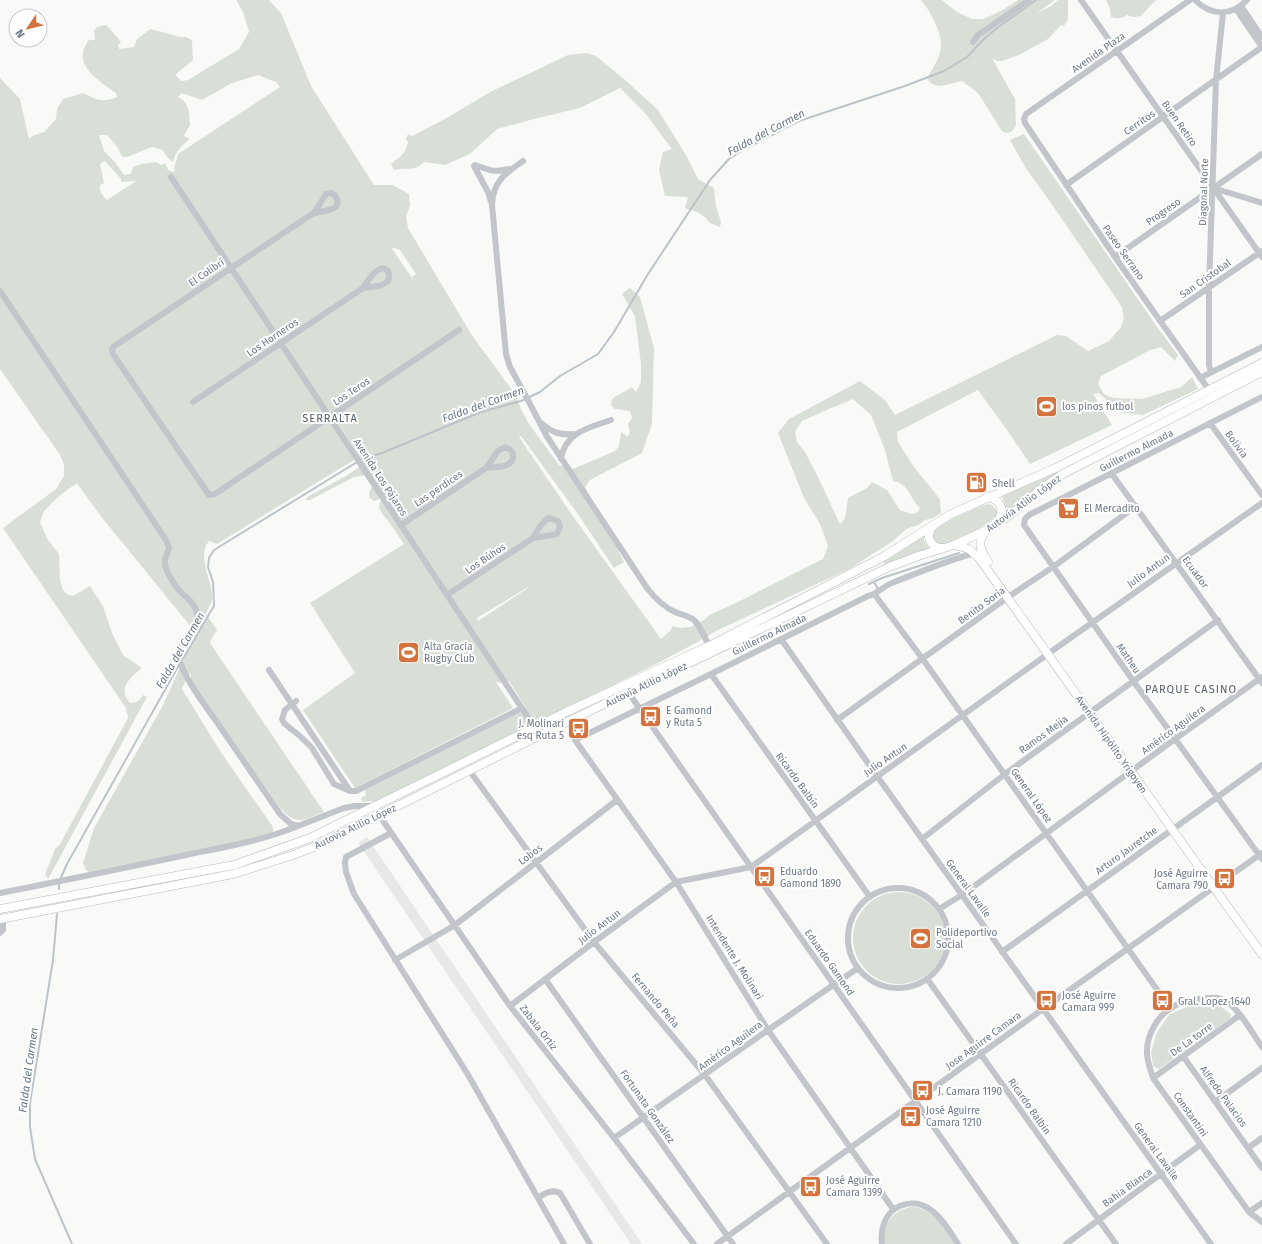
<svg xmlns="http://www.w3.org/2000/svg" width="1262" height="1244" font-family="'Fira Sans',sans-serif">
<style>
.built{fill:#e7e9e8}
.green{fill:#d9ded7;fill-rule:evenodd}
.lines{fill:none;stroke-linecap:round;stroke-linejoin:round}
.stream{stroke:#bcc4c9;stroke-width:2}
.major-casing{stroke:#b6b9bd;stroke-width:9}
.minor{stroke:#c2c5c9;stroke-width:6}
.major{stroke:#fff;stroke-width:8}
.labels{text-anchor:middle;stroke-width:4;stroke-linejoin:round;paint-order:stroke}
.street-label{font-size:10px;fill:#6c7786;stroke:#fff}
.poi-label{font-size:10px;fill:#6c7786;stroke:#fff;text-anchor:start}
.water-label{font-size:11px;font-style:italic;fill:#677781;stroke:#fff}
.neighbourhood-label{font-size:11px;letter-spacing:1px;fill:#59616c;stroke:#fff}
</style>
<rect width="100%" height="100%" fill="#f9faf8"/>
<path class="built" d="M 367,837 L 615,1204 L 642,1244 L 631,1244 L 371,862 L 358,843 Z"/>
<path class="green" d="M 236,0 L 269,0 L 281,13 L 311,86 L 374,185 L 393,185 L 409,194 L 410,205 L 406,217 L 408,228 L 471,334 L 515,394 L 522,411 L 529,424 L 559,465 L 571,469 L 575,468 L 615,451 L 619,446 L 621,432 L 628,437 L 630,432 L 628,424 L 632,418 L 630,411 L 615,409 L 611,405 L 612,399 C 618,394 625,392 632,387 L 636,392 L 641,382 L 641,364 L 635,316 L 622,294 L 630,288 L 640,297 L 654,348 L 652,424 L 642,453 L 590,480 L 585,487 L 624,562 L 614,568 L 580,517 L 521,436 L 519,437 L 570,512 L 661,639 L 670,631 L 673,626 L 681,628 L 690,627 L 704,620 L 711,614 L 736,603 L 823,559 L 828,546 L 820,524 L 804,498 L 778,433 L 789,419 L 860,381 L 885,400 L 895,415 L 1057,335 L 1066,336 L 1088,351 L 1109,341 L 1121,327 L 1124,318 L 1122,307 L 1051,203 L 1025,167 L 1010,140 L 1024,134 L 1155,324 L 1178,355 L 1175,361 L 1161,347 L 1150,350 L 1101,376 L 1098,384 L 1104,394 L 1113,398 L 1142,399 L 1181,387 L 1192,377 L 1198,389 L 1143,415 L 1119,412 L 1099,393 L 1093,394 L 1112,425 L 1030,464 L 1007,430 L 978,390 L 897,432 L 898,442 L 914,467 L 940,499 L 941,513 L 933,518 L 925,520 L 918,525 L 906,529 L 893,541 L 851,568 L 716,631 C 693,645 670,657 646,669 L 378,801 L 362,802 L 361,798 L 366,795 L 365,790 L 526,708 L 509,681 L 501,683 L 496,682 L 513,708 L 355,788 L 303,710 L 355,673 L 310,603 L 404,544 L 389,522 L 383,515 L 379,508 L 381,499 L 374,501 L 370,498 L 369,493 L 372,486 L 366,475 L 354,477 L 310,500 L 305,500 L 309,496 L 346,476 L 359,467 L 362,461 L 330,411 L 328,411 L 357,458 L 217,544 L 209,541 C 196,556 213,581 212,599 C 211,604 208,609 206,614 L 217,630 L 210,642 L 212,646 L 324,812 C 302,820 298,827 280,808 L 207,705 L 191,679 L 191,673 L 186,679 L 182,689 L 222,754 L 273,827 L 273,832 L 250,840 L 89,872 L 86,870 L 83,863 L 94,828 L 162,707 L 196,633 L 99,514 L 77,483 L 59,496 L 44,511 L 40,522 L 48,540 L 59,554 L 60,580 L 63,590 L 68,595 L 73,596 L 90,586 L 103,606 L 112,633 L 123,655 L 142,668 C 130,678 117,688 130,703 C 137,703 140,700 143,695 L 147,697 L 48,879 L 45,874 L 55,849 L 60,844 L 128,718 L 126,708 L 3,528 L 56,489 L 64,476 L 64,464 L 60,455 L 0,369 L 0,78 L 20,99 L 29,139 L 32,136 L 44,132 L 56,119 L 57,109 L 63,99 L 83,93 C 98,100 101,103 117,97 L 116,93 C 98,80 70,64 89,40 L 95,40 L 94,30 L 97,27 L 106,25 L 118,38 L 121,43 L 118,45 L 119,49 L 134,47 L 137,39 L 150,29 L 166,33 L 179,37 L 186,37 L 192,40 L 193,60 L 176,74 L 177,77 L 182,81 L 188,80 L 239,49 L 249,32 L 243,12 ZM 258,75 L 276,82 L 280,87 L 178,154 L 174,169 L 175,171 L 173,172 L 168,170 L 165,163 L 161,165 L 156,162 L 141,164 L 133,167 L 131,174 L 124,175 L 115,162 L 104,151 L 99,135 L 107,135 L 118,148 L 122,157 L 127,157 L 152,147 L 163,150 L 166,156 L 173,162 C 176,151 181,146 190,139 L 184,136 L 190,125 C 189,113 190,103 178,97 L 182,93 L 202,100 L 232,83 ZM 105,161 L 121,179 L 121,182 L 136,181 L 107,200 C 102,195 99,192 100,185 L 104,183 L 100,164 ZM 391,247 L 400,250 L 416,274 L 412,277 L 416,284 ZM 853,399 L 871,415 L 885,450 L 893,481 C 910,484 909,498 920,508 L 918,512 L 912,514 L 900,510 L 887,490 L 872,482 L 867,488 L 848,498 L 845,518 L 840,524 L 818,477 L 805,452 L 797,442 L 795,432 L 802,421 L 829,409 ZM 528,587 L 528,588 L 478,621 L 477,618 Z
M 921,0 L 942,0 L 957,12 L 972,19 L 983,19 L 1001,11 L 1018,0 L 1055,0 L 1037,13 L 1051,6 L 1058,0 L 1068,0 L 1068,19 L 1064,26 L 1061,25 L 1048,39 L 1019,55 L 1002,61 L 997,61 L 992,58 L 1015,99 L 1016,126 L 1011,132 L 1006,133 L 1002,131 L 978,93 L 962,81 C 950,83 934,92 927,78 C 933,68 940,58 941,46 C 942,33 930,10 921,0 Z
M 1106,0 L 1157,0 L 1153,3 L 1141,16 L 1133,17 L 1127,15 C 1121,19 1117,19 1111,17 L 1110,9 Z
M 587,53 L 596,56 L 625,80 L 658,110 L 687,157 L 698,179 L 714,188 L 716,206 L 721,222 L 720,227 L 710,223 L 705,217 L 697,212 L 685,208 L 688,197 C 681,197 673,196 665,196 L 659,170 L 663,152 L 672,149 L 645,113 L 620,88 L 580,108 L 534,119 L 497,129 L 470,154 L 445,165 L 424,162 C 415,172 406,167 394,170 L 391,164 C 402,155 404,156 408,142 L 406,139 L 408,134 L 412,136 L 443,120 L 492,91 L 568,55 Z
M 1064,468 L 1005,513 L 1005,505 L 1002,495 Z
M 987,504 L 992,505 L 997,511 C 997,514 997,515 995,517 C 989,526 955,540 944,544 L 941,545 L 934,542 C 933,539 932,535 933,532 C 938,523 977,508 987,504 Z
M 925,533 L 924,541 L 928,547 L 931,549 L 885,566 L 883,561 L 897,553 Z
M853 938a46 46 0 1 1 92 0a46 46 0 1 1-92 0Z
M 1203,1002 L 1217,1004 L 1231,1014 L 1230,1018 L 1159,1069 L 1153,1066 L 1151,1052 L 1157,1032 L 1169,1015 L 1184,1008 Z
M 914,1207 C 936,1210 943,1228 955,1244 L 883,1244 C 882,1224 894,1208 914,1207 Z"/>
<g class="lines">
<path class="stream" d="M 874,582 L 878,589
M 869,584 L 882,578 L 959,553
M 182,660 L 214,606 L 213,582 L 208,567 L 209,558 L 214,550 L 362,459 L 382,453 L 481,412 L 521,401 L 540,392 L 560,376 L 598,354 L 614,332 L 648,274 L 710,180 L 729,159 L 745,149 L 799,121 L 905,86 L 944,71 L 967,57 L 984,39 L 997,28 L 1036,0
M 59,889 L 59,882 L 67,864 L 179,665
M 57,914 L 53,960 L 30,1103 L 30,1127 L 35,1159 L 72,1244"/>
<defs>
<path id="major" d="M 987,497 C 1002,499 1005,511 997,523
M 933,526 C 925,536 930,548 943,548
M 986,531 C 976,542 981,551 988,562
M 955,545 L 969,549 L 978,557 C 1074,689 1166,823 1262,954
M 0,909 L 234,865 L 310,838 L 564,713 L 709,646 L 883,557 L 951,514 L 1058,467 L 1262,363
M 0,919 L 233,874 L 293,855 L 319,845 L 571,720 L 889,567 L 918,556 L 954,545 L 987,530 L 1010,515 L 1040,490 L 1061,475 L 1262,372"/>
</defs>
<use href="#major" class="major-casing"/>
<path class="minor" d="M 1081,0 L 1262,257
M 1190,0 L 1026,114 L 1024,119 L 1025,123 L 1115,257 L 1209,390
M 1195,0 C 1211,16 1231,17 1247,0
M 1241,6 L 1262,37
M 1236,9 L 1262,47
M 973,42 L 978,35 L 1029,0
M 523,161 C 505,174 493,181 492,205 L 506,354 L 510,367 L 529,402 L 546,435 L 647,588 C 654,597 664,607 675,612 C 682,615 690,616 695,621 C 701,628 705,637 709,646
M 171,177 L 535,728
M 1066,185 L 1262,47
M 1213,188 L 1262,203
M 491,202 L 488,192 L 474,166 L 475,165 C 490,170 493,173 509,169
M 314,213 L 326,194 L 330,193 C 334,194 336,196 337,199 C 341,212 321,210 312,214 L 113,347 L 112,350 L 113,354 L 209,495 L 215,494 L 459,330
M 1115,257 L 1262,154
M 0,291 L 166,540 L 169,548 C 168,553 164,558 165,563 C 165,571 176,588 183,594 C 188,599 194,603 196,610 C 205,634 176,640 179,658 C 182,675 206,707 216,721 C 237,752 259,783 280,814 L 291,824 L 298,826 L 344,808 L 355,806 L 373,806
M 1160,321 L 1262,251
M 1211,372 L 1209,365 L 1209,288 L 1216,80 L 1223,13
M 1200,378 L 1262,347
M 1262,397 L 1029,515 L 1025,519 L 1024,525 L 1134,682 L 1262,859
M 193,402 L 363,288 C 368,281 374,269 384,268 C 387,270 389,271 389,275 C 390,288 371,286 363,288
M 541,423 C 554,434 560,435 576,434
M 1210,423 L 1262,495
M 561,459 C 565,432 588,428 611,420
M 1112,474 L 1262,683
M 401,525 L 486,468 L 498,451 L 505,447 C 510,449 513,451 513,456 C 514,468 494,467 486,468
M 447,595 L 533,538 L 541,525 L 548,518 L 558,521 L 560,526 L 557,534 L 533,538
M 875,595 L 922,658 L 1170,1008
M 781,639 L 877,776 L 1211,1244
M 269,670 L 350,791
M 711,674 L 870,897
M 628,692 L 1016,1244
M 296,701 L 285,710 L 282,719 L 284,723 L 291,729 L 300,736 L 312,748 L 334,784 L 350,791 L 356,791 L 522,708
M 564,713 L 573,731 L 575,740 L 676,882 L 768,1030 L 893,1209
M 837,720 L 1011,595 L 1053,567 L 1136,506
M 575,740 L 711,674 L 868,596 C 878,594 883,586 892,583 C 919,572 947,561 974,553
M 469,770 L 594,942 L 705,1075 L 827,1244
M 379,815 L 510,1006 L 614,1138 L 694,1244
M 391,833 L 346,857 L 345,863 L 346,872 L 354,894 L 467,1073 L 564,1244
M 922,839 L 1005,774 L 1218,620
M848 938a50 50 0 1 1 100 0a50 50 0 1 1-100 0Z
M 0,893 C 62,881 124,868 186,855 C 224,847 262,841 298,826
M 939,909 L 962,895 L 1175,739 L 1262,677
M 0,933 L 3,930 L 3,918
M 1002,952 L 1262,765
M 395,960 L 455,925 L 617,800
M 545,979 L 733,1244
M 928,980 L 1116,1244
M 510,1006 L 594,942 L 676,882 L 751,867 L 1052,651 L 1262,503
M 1262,1047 C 1252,1033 1237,1004 1221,999 C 1216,997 1210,998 1206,998 C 1194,999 1181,1001 1171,1008 C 1158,1016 1148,1033 1147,1049 C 1146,1059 1150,1068 1153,1078 L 1249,1212 L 1262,1222
M 1183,1056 L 1262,1168
M 1153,1078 L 1240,1015
M 1215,1102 L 1262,1068
M 614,1138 L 768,1030 L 858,968
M 1248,1148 L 1262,1138
M 538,1198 C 545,1193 552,1189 560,1193 L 590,1244
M 1249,1212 L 1262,1203
M 717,1244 L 1043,1009 L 1262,853
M 882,1244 C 881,1240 882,1236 882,1232 C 885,1207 910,1195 931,1210 C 942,1218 950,1232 958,1244
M 1066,1244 L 1200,1145"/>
<use href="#major" class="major"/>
</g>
<defs>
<symbol id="stadium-square" viewBox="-11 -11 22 22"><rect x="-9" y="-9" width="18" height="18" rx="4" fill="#d4733d" stroke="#fff"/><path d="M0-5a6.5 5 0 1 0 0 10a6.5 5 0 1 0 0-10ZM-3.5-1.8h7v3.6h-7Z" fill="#fff"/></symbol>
<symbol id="fuel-square" viewBox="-11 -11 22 22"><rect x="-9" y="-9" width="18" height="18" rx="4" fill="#d4733d" stroke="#fff"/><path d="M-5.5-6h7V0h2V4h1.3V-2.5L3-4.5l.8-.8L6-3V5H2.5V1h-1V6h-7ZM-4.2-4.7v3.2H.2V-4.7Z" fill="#fff"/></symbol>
<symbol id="supermarket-square" viewBox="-11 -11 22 22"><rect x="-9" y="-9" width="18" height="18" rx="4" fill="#d4733d" stroke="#fff"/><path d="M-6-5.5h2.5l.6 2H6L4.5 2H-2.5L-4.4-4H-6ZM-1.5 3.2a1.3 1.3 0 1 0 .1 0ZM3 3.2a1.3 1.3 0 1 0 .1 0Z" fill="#fff"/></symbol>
<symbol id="bus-square" viewBox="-11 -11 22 22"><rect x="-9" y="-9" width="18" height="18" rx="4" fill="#d4733d" stroke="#fff"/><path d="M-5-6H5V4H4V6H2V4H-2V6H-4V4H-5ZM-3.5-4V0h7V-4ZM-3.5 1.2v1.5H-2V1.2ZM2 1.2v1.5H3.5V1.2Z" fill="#fff"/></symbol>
</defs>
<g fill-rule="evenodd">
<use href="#stadium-square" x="1034" y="394" width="25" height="25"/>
<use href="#fuel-square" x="964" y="470" width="25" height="25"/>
<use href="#supermarket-square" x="1056" y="496" width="25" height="25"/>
<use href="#stadium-square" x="396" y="640" width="25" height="25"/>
<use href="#bus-square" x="638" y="704" width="25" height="25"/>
<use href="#bus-square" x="566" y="716" width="25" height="25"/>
<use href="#bus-square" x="752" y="864" width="25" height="25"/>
<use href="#bus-square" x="1212" y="866" width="25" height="25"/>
<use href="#stadium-square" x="908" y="926" width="25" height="25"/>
<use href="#bus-square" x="1034" y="988" width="25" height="25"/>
<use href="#bus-square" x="1150" y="988" width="25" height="25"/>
<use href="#bus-square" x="910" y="1078" width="25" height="25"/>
<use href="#bus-square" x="898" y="1104" width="25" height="25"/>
<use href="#bus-square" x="798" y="1174" width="25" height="25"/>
</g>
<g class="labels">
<g class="street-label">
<text transform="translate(1098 52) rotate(-35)" y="4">Avenida Plaza</text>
<text transform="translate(1139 122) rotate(-35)" y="4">Cerritos</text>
<text transform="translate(1180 123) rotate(55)" y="4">Buen Retiro</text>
<text transform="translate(1203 192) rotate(-88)" y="4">Diagonal Norte</text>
<text transform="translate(1163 211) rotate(-35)" y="4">Progreso</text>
<text transform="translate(1124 252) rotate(55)" y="4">Paseo Serrano</text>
<text transform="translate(206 272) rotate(-34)" y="4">El Colibrí</text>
<text transform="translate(1205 278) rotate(-35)" y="4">San Cristobal</text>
<text transform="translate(272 337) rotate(-34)" y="4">Los Horneros</text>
<text transform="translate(351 391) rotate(-34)" y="4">Los Teros</text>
<text transform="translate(1237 444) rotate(54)" y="4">Bolivia</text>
<text transform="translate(1136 450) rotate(-27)" y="4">Guillermo Almada</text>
<text transform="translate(381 477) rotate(57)" y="4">Avenida Los Pájaros</text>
<text transform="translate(438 488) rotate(-34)" y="4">Las perdices</text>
<text transform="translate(1023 503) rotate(-36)" y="4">Autovía Atilio López</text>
<text transform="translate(485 558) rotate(-34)" y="4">Los Búhos</text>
<text transform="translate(1148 570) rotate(-36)" y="4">Julio Antun</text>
<text transform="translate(1196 572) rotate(54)" y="4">Ecuador</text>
<text transform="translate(981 605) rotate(-36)" y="4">Benito Soria</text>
<text transform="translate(769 634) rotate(-26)" y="4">Guillermo Almada</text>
<text transform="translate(1129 658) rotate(55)" y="4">Matheu</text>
<text transform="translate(646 684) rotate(-26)" y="4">Autovía Atilio López</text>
<text transform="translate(1173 729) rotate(-36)" y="4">Américo Aguilera</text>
<text transform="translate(1043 734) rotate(-36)" y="4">Ramos Mejia</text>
<text transform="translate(1112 744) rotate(55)" y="4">Avenida Hipólito Yrigoyen</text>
<text transform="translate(885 759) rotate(-35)" y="4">Julio Antun</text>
<text transform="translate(798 780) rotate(54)" y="4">Ricardo Balbín</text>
<text transform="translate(1032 795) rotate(55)" y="4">General López</text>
<text transform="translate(355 826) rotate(-26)" y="4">Autovía Atilio López</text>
<text transform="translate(1126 850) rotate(-36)" y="4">Arturo Jauretche</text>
<text transform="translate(530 854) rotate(-37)" y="4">Lobos</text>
<text transform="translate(969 888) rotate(54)" y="4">General Lavalle</text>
<text transform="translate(599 926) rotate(-37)" y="4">Julio Antun</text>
<text transform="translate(735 957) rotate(58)" y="4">Intendente J. Molinari</text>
<text transform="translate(830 962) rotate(55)" y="4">Eduardo Gamond</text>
<text transform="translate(656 1000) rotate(50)" y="4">Fernando Peña</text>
<text transform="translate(539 1027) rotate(52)" y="4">Zabala Ortiz</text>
<text transform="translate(1191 1039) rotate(-36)" y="4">De La torre</text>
<text transform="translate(983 1040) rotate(-36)" y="4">Jose Aguirre Camara</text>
<text transform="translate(730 1045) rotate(-36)" y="4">Américo Aguilera</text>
<text transform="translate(1224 1096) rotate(54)" y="4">Alfredo Palacios</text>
<text transform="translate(648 1106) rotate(55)" y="4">Fortunata González</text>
<text transform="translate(1030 1106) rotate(55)" y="4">Ricardo Balbín</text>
<text transform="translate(1191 1114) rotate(55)" y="4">Constantini</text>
<text transform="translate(1157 1151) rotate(54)" y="4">General Lavalle</text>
<text transform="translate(1127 1187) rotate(-36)" y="4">Bahia Blanca</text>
</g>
<g class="poi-label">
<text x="1062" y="410">los pinos futbol</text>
<text x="992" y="487">Shell</text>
<text x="1084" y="512">El Mercadito</text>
<text x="424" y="650">Alta Gracia<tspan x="424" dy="12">Rugby Club</tspan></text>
<text x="666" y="714">E Gamond<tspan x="666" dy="12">y Ruta 5</tspan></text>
<text x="564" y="727" text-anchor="end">J. Molinari<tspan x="564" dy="12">esq Ruta 5</tspan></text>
<text x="780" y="875">Eduardo<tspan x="780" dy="12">Gamond 1890</tspan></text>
<text x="1208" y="877" text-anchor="end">José Aguirre<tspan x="1208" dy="12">Camara 790</tspan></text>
<text x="936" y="936">Polideportivo<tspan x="936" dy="12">Social</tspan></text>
<text x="1062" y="999">José Aguirre<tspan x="1062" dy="12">Camara 999</tspan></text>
<text x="1178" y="1005">Gral. Lopez 1640</text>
<text x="938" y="1095">J. Camara 1190</text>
<text x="926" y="1114">José Aguirre<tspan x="926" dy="12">Camara 1210</tspan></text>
<text x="826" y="1184">José Aguirre<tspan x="826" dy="12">Camara 1399</tspan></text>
</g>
<g class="water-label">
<text transform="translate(766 132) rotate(-28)" y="4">Falda del Carmen</text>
<text transform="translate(483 404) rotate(-20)" y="4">Falda del Carmen</text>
<text transform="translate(180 650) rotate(-60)" y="4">Falda del Carmen</text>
<text transform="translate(28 1070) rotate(-82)" y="4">Falda del Carmen</text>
</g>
<g class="neighbourhood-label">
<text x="330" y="422">SERRALTA</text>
<text x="1191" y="693">PARQUE CASINO</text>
</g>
</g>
<g transform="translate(28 28) rotate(235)"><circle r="19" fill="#ffffff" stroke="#c4c9cf"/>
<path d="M0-3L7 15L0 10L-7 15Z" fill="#d4733d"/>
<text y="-6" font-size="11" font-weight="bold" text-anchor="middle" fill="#6c7786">N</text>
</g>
</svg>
